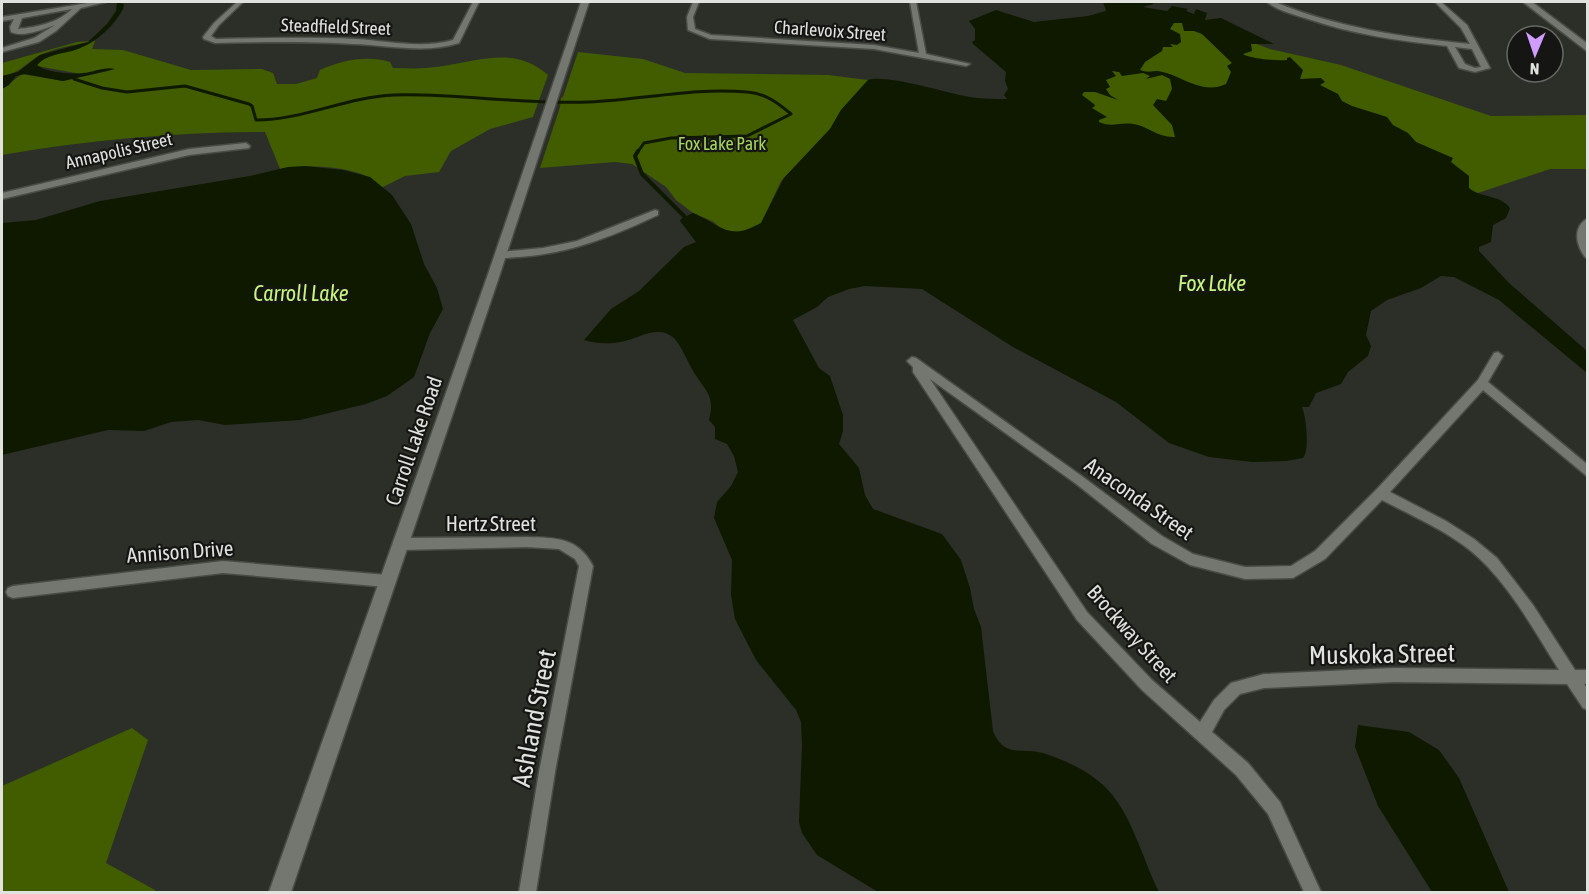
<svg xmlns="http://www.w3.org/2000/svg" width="1589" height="894" font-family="'Asap Condensed',sans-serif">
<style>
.green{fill:#415d00}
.water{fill:#0f1900;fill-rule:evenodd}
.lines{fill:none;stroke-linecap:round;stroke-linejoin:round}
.stream-far1{stroke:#0f1900;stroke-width:3}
.stream{stroke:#0f1900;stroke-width:4}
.street-casing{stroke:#494c46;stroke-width:3}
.secondary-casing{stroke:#494c46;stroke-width:3}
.street{fill:#73776f;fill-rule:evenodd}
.secondary{fill:#73776f;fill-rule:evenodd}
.labels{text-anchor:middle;stroke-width:4.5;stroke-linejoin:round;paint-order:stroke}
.far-street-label{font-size:18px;fill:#e0e2de;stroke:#151613}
.far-park-label{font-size:18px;fill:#a7d55e;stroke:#151613}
.street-label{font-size:21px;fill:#e0e2de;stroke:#151613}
.water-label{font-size:22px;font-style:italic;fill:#c7f67f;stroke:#151613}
.near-street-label{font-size:26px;fill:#e0e2de;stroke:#151613}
</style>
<rect width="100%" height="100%" fill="#2c2f28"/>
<path class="green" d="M 1171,17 L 1200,23 L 1270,49 L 1341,65 L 1491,116 L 1587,115 L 1587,169 L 1550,169 L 1451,202 L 1113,143 L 1054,96 Z
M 95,41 L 92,49 L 123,50 L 191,70 L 262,69 L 273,73 L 277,84 L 296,84 L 317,78 L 320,70 C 342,60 367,55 390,62 L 393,68 C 404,68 415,69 426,68 C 469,65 511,42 548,75 L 533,117 L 490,129 L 451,151 L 439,172 L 405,176 L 381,188 C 367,165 304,164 280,169 L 265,132 C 176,132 89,140 2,155 L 2,89 L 22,74 L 63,81 L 113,70 L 81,74 L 37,66 C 43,53 79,52 91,42 C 77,44 46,50 35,58 C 22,67 19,73 2,76 L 2,63 L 77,42 Z
M 578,52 L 643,59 L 685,73 L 828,75 L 868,80 L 841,110 L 830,129 L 781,181 L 761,223 L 741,232 L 722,230 L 714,222 L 693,213 L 676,200 L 666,187 L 632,164 L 615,162 L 540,168 L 560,107 L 561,98 L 563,97 Z
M 132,728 L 148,740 L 106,863 L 155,890 L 155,892 L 2,892 L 2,786 Z"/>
<path class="water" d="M 117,2 L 124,4 L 123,9 C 112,29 93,45 72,51 C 60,54 45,55 37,65 C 45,72 72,75 83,73 C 94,72 106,66 115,69 L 63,81 L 25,74 L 16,76 L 9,85 L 2,89 L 2,76 L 18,72 L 40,55 L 88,42 L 107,24 L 116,11 Z
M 1103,2 L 1151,2 L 1154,4 L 1143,7 L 1167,11 L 1172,6 L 1188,9 L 1186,11 L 1194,14 L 1196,9 L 1207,13 L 1205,20 L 1221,18 L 1274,44 L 1251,44 L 1252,51 L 1243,54 C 1251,59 1277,61 1287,60 L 1287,58 L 1290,57 L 1303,70 L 1300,79 L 1321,78 L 1325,82 L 1320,85 L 1338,94 L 1342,101 L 1352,106 L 1387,117 L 1393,125 L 1408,133 L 1416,142 L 1453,158 L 1451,162 L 1469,176 L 1469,188 C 1481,198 1501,195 1510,208 L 1506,218 L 1493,225 L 1491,242 L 1479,247 L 1479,251 L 1509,283 L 1587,351 L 1587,373 L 1499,300 L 1454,277 L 1441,276 L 1421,288 L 1387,300 L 1371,311 L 1366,335 L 1371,346 L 1368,356 L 1348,372 L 1341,384 L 1316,393 L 1309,407 L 1302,407 C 1306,416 1310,450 1303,458 L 1286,461 L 1252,462 L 1209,457 L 1169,443 L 1116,402 L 1013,347 L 922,289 L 865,286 L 849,289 L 828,297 L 817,307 L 793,320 L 819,368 L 830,376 L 843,415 L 843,431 L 839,444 L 859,468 L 865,495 L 873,509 L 942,534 L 961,560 L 970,588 L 974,609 L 981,627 L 993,731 C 1005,759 1021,747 1043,753 C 1061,759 1083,768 1097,780 C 1130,804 1141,857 1159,892 L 878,892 L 817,855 L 802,833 L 799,822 L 802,745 L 801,722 L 796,710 L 756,660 L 735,619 L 731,595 L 732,560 L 714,518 L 717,502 L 731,486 L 738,472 L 734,456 L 727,444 L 715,439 L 715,427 L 709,420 C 715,396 707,393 695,374 C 689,365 681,345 674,338 C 657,324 639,339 621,342 C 609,344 596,344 584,340 L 611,309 L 639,291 L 684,247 L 696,242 L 680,221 L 682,218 L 693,213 C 722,225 728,242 761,223 L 784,178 L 830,129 L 841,110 L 868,80 C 884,74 941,91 960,95 C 976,99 992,99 1007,99 L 1004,95 L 1008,89 L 1005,81 L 1006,72 L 973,44 L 972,42 L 975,40 L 975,29 L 969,21 L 996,10 L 1034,22 L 1088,16 L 1106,11 ZM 1174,23 L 1182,23 L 1184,31 L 1194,31 L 1202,34 L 1232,63 L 1227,66 L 1231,72 L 1226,84 C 1202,96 1180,74 1158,71 C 1153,71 1147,73 1140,70 L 1145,62 L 1162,51 L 1163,47 L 1173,47 L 1170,44 L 1177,45 L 1181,42 L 1180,34 L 1170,29 ZM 1112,71 L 1119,72 L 1122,76 L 1143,73 L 1150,76 L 1146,79 L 1162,75 L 1170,79 L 1172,89 L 1166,101 L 1157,99 L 1153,105 L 1172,125 L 1175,137 C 1158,138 1148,126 1133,124 C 1120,122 1112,128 1099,122 L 1099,120 L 1107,117 L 1092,108 L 1095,106 L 1094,104 L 1082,95 L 1084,92 L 1095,92 L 1118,100 L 1110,95 L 1106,89 L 1110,87 L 1106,80 L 1116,76 Z
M 305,166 L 343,170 L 370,177 L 392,195 L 411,224 L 424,264 L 437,288 L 443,309 L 430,333 L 414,377 L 387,396 L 366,404 L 300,420 L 225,425 L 198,420 L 171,422 L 144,431 L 108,430 L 2,455 L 2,223 L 36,220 L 100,201 L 250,176 L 288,167 Z
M 1358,725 L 1409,732 L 1439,750 L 1459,778 L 1509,892 L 1432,892 L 1378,806 L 1355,747 Z"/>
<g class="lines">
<path class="stream-far1" d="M 74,79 L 102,88 L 127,92 L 185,86 L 249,104 L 252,106 L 256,120 C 303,120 346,97 394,95 C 459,93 524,105 589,102 C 642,100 694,87 747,92 C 765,93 778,103 791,114 L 747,136 L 671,138 L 644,143 L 637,153"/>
<path class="stream" d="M 638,151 L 635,156 L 642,174 L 684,216"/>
<defs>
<path id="street" d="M 94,2 L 106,2 L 81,8 L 56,31 L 39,42 L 2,52 L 2,48 L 34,38 L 55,25 C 43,29 23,38 11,32 L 10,27 L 14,19 L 2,21 L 2,17 ZM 72,9 C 58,23 37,27 18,29 L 22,18 Z
M 237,2 L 243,2 L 219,25 L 211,36 L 216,39 C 263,38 309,37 356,39 C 387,41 423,49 453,40 L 473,2 L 479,2 L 459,43 C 425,54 388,45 353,44 C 307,41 261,42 215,43 L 204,39 L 203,37 L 214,23 Z
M 693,2 L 699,2 L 693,17 L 695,29 L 711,35 L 874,45 L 919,53 L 910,2 L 916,2 L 926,54 L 970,64 L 966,66 L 874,49 L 710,39 L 688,30 L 687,17 Z
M 1267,2 L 1275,2 C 1337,28 1403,37 1470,44 L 1461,28 L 1435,2 L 1441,2 L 1467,25 L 1490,68 L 1475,72 L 1459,68 L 1447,46 C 1399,41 1351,34 1305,18 C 1292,14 1277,10 1267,2 ZM 1455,47 L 1472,49 L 1481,67 L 1475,68 L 1465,64 Z
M 246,143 L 250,146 L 249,148 L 189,155 L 2,199 L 2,193 L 189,149 Z
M 655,210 L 658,211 L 658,215 C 614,236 568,254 519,257 C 511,257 502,260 496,255 L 501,252 L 543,248 L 577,241 Z
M 1588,218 L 1588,258 L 1585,257 C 1576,245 1572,227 1588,218 Z
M 1498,352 L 1503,356 L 1488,382 L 1588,465 L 1588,477 L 1483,390 L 1390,492 L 1446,521 L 1474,539 L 1497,558 L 1533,605 L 1575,670 L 1588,670 L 1588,684 L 1584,684 L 1588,689 L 1588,710 L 1583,708 L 1567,684 L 1394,682 L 1264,688 L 1240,694 L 1224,710 L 1212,732 L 1248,763 L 1280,802 L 1321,892 L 1304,892 L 1268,814 L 1236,775 L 1142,690 L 1077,620 L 913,372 L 913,367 L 907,361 L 912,357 L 916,358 L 1083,477 L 1162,536 L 1193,554 L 1245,567 L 1291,566 L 1315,551 L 1377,489 L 1478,380 L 1494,353 ZM 930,379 L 1075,483 L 1152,544 L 1190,565 L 1245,579 L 1293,578 L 1325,559 L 1382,500 C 1418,519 1460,536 1488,567 C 1516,597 1537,635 1559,670 L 1394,668 L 1264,674 L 1231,683 L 1214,700 L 1200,722 L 1152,680 L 1087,612 Z
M 527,537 C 556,538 578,537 593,566 L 555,772 L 536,892 L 519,892 L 539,772 L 579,566 L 575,559 L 559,549 L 527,547 L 401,550 L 396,548 L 394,544 L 396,540 L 401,538 Z
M 223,561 L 387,575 L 392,577 L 394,581 L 392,585 L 387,587 L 223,573 L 13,598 L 8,596 L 6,592 L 8,588 L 13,586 Z"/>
<path id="secondary" d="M 581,2 L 589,2 L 498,280 L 291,892 L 269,892 L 486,280 Z
M 1523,2 L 1532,2 L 1588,44 L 1588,52 Z"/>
</defs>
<use href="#street" class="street-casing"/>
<use href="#secondary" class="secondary-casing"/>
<use href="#street" class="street"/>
<use href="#secondary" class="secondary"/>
</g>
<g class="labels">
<g class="far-street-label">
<text transform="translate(336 27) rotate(2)" y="6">Steadfield Street</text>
<text transform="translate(830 31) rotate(4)" y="6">Charlevoix Street</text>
<text transform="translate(119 151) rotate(-13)" y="6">Annapolis Street</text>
</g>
<g class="far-park-label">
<text x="722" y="150">Fox Lake Park</text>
</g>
<g class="street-label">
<text transform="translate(414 441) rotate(-71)" y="7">Carroll Lake Road</text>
<text transform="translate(1139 499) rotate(35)" y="7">Anaconda Street</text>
<text x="491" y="531">Hertz Street</text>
<text transform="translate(180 552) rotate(-4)" y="7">Annison Drive</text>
<text transform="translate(1132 634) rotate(48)" y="7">Brockway Street</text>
</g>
<g class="water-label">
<text x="1212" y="291">Fox Lake</text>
<text x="301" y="301">Carroll Lake</text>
</g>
<g class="near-street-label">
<text transform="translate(1382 654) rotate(-1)" y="9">Muskoka Street</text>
<text transform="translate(534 718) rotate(-79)" y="9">Ashland Street</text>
</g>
</g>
<rect width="1589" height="894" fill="none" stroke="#e0e2de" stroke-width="6"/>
<g transform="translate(1535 54) rotate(182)"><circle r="28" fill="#151613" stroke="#666864" stroke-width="1.5"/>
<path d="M0-4.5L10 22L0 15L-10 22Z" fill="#d09dff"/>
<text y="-9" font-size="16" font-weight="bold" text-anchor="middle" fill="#e0e2de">N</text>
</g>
</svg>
